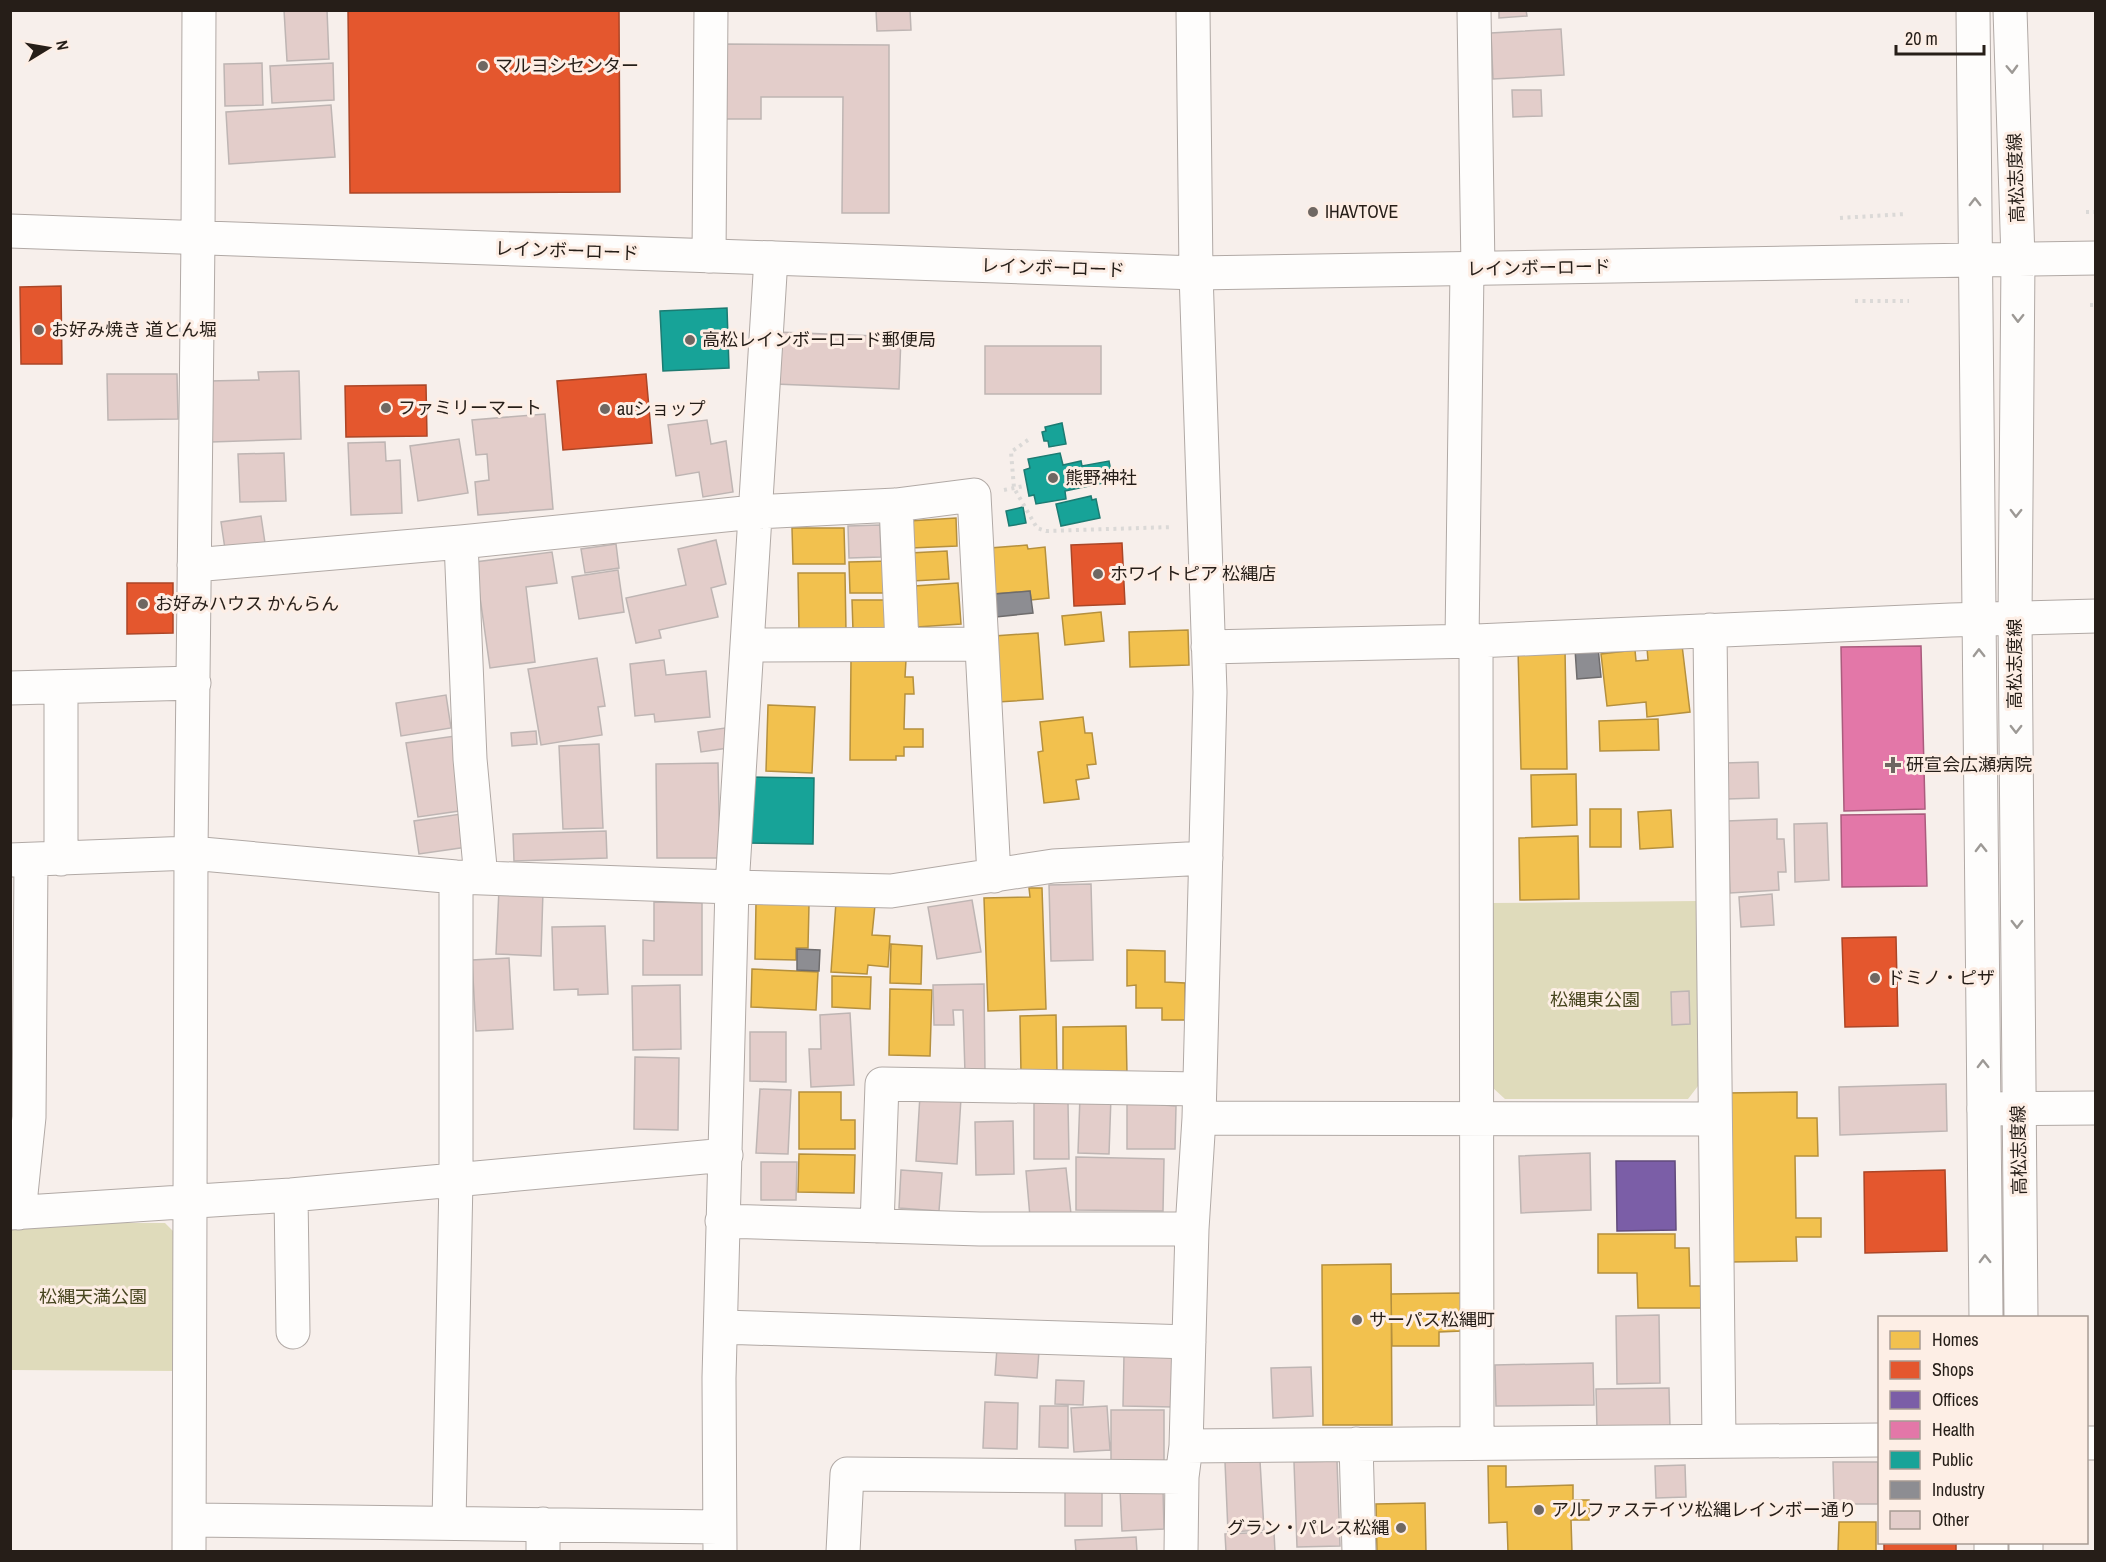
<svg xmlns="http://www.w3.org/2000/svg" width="2106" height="1562" font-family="'Archivo Narrow','Noto Sans JP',sans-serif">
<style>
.green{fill:#dfdbbb}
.homes{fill:#f2c14e;stroke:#b5903e;stroke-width:1.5}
.shops{fill:#e4572e;stroke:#ab4627;stroke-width:1.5}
.offices{fill:#7b5ea7;stroke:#624b7c;stroke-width:1.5}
.health{fill:#e377a8;stroke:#aa5c7d;stroke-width:1.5}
.public{fill:#17a398;stroke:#1c7b72;stroke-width:1.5}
.industry{fill:#8d8d92;stroke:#6e6c6d;stroke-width:1.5}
.building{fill:#e3cdca;stroke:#beb5b3;stroke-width:1.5}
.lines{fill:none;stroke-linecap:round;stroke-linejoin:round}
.street-casing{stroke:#b1a9a5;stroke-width:35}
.secondary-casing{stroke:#b1a9a5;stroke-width:35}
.path{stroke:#dbd9d7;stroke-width:4;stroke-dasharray:3 4.5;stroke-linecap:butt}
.street{stroke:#fefdfc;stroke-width:33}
.secondary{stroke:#fefdfc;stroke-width:33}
.oneway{stroke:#9d9995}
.poi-dot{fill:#6f6762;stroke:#fdeee5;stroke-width:2}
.labels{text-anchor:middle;stroke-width:6;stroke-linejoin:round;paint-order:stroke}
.poi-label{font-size:18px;fill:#261e18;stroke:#fdeee5;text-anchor:start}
.street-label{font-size:18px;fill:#261e18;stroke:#fdeee5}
.park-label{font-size:18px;fill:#47451f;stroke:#fdeee5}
</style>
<rect width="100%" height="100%" fill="#f7efeb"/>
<path class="green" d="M 1697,901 L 1698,1086 L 1688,1099 L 1505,1099 L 1493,1088 L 1491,903 Z
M 11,1223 L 165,1223 L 176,1234 L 175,1371 L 11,1370 Z"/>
<path class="homes" d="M 956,518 L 957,546 L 911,548 L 909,521 Z
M 792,528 L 844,528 L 845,564 L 793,564 Z
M 1027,545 L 1028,549 L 1045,547 L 1049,598 L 1031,600 L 1030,591 L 994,594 L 990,548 Z
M 947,551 L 949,579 L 912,581 L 910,553 Z
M 890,561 L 891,593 L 850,593 L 849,562 Z
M 798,573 L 845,573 L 846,631 L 799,632 Z
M 958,583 L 961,624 L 917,627 L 914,586 Z
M 852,600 L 889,600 L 889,630 L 853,631 Z
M 1101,612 L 1104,641 L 1065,645 L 1062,616 Z
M 1188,630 L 1189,665 L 1130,667 L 1129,632 Z
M 1038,633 L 1043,699 L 998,702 L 994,636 Z
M 1682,645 L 1690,712 L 1647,717 L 1646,702 L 1607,706 L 1601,654 L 1635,650 L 1636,661 L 1648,660 L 1647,648 Z
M 1518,649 L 1565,649 L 1567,769 L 1521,769 Z
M 851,660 L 906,660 L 905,677 L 913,677 L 914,694 L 905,694 L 904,729 L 923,729 L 923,747 L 904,747 L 904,756 L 896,756 L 896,760 L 850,760 Z
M 768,705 L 815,707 L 812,773 L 766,771 Z
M 1083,717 L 1085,733 L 1092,733 L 1096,764 L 1087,765 L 1089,778 L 1076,780 L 1079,799 L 1044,803 L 1038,752 L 1043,751 L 1040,722 Z
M 1658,719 L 1659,750 L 1600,751 L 1599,721 Z
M 1576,774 L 1577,825 L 1532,827 L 1531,775 Z
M 1590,809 L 1621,809 L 1621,847 L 1590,847 Z
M 1671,810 L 1673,847 L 1640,849 L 1638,812 Z
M 1578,836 L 1579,899 L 1520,900 L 1519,838 Z
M 1029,888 L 1042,888 L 1046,1009 L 988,1011 L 984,898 L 1030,897 Z
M 836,902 L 875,905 L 872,935 L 890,936 L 888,967 L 868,965 L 867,974 L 831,972 Z
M 756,903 L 809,904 L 808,948 L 796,948 L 796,960 L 755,959 Z
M 891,944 L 922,946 L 921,984 L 890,983 Z
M 1127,950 L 1165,951 L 1165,982 L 1185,983 L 1185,1020 L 1162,1020 L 1162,1008 L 1136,1008 L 1136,985 L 1127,986 Z
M 752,969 L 818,972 L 816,1010 L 751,1007 Z
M 832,976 L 871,977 L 870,1009 L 832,1007 Z
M 890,989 L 932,990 L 930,1056 L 889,1055 Z
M 1056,1015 L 1057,1074 L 1021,1074 L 1020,1016 Z
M 1126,1026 L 1127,1075 L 1063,1075 L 1063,1027 Z
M 799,1092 L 841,1092 L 841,1120 L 855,1120 L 855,1149 L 799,1149 Z
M 1797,1092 L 1797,1118 L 1817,1118 L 1818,1156 L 1795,1156 L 1796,1218 L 1821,1218 L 1821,1237 L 1796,1237 L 1797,1261 L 1730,1262 L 1727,1093 Z
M 799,1154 L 855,1155 L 854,1193 L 798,1192 Z
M 1598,1234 L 1675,1234 L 1675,1248 L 1689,1248 L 1690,1286 L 1701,1286 L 1701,1308 L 1638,1308 L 1637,1273 L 1598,1273 Z
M 1391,1264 L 1392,1425 L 1323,1425 L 1322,1265 Z
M 1462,1293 L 1462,1331 L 1439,1332 L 1439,1346 L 1392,1346 L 1391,1294 Z
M 1488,1466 L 1506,1466 L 1506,1487 L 1573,1485 L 1573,1500 L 1589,1500 L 1589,1520 L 1571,1520 L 1572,1552 L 1508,1552 L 1507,1522 L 1489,1523 Z
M 1425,1503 L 1426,1552 L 1377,1552 L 1376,1504 Z
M 1839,1522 L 1876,1522 L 1876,1552 L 1838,1552 Z"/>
<path class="shops" d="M 348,10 L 619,10 L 620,192 L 350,193 Z
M 61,286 L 62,364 L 21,364 L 20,287 Z
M 646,374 L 652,443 L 563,450 L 557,381 Z
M 426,385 L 427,436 L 346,437 L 345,386 Z
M 1122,543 L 1125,604 L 1074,606 L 1071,545 Z
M 127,583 L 173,583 L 173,633 L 127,634 Z
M 1896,937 L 1898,1026 L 1845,1027 L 1842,938 Z
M 1945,1170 L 1947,1251 L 1865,1253 L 1864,1172 Z
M 1884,1542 L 1956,1542 L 1956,1552 L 1884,1552 Z"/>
<path class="offices" d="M 1616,1161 L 1675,1161 L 1676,1230 L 1617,1231 Z"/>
<path class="health" d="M 1921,646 L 1925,809 L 1844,811 L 1841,647 Z
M 1925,814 L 1927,886 L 1842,887 L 1841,815 Z"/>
<path class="public" d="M 727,308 L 729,368 L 663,371 L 660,311 Z
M 1062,423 L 1066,444 L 1049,447 L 1048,441 L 1044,441 L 1042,432 L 1046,431 L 1045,427 Z
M 1060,453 L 1063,465 L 1081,461 L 1082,466 L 1109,461 L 1113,481 L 1065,491 L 1066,499 L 1036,504 L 1034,495 L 1029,496 L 1024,470 L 1030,468 L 1028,459 Z
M 1091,496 L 1092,500 L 1096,499 L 1100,518 L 1061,526 L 1056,504 Z
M 1023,507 L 1026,523 L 1009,526 L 1006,511 Z
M 748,777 L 814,778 L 813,844 L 747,843 Z"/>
<path class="industry" d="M 1030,591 L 1033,613 L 996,617 L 994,594 Z
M 1598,647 L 1601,677 L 1577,679 L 1575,649 Z
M 797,949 L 820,950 L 819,971 L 797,970 Z"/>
<path class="building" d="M 284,10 L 327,10 L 329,59 L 287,61 Z
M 876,10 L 910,10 L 911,30 L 877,31 Z
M 1499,10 L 1526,10 L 1527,16 L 1499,18 Z
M 1561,29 L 1564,75 L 1493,79 L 1491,33 Z
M 722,44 L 889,45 L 889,213 L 842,213 L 843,97 L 761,97 L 761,119 L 721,119 Z
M 262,63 L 263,105 L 225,106 L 224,64 Z
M 333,63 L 334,100 L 272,103 L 270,66 Z
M 1512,90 L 1541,90 L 1542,116 L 1513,117 Z
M 331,105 L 335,157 L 229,164 L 226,112 Z
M 777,332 L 901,337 L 899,389 L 775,384 Z
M 985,346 L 1101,346 L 1101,394 L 985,394 Z
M 299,371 L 301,439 L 211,442 L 209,381 L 259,380 L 258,372 Z
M 107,374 L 177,374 L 178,419 L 108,420 Z
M 545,414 L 553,509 L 478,515 L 475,482 L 489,480 L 487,454 L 476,455 L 472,420 Z
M 707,420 L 711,444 L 726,441 L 733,492 L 703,497 L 699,472 L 676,476 L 668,425 Z
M 459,439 L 468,493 L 418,501 L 410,446 Z
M 385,442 L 386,461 L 400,460 L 402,513 L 351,515 L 348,443 Z
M 284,453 L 286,501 L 240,502 L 238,454 Z
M 261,516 L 265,543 L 225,549 L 221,522 Z
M 880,525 L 881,557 L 849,558 L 848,526 Z
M 716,540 L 726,584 L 711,588 L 718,617 L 659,630 L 661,638 L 636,643 L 626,598 L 686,585 L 678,549 Z
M 616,544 L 619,568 L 585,573 L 581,549 Z
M 552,552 L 557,583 L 526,587 L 535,662 L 490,668 L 475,562 Z
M 618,570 L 624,612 L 579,619 L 572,577 Z
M 597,658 L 605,706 L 598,707 L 602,735 L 541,745 L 528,669 Z
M 664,660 L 666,675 L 706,671 L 710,717 L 655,722 L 654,714 L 635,716 L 630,664 Z
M 446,695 L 451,728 L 401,736 L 396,703 Z
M 725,728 L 728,748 L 701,752 L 698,732 Z
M 536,731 L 537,744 L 512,746 L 511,733 Z
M 455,736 L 466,810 L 418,817 L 406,743 Z
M 599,744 L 603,828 L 563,829 L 559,746 Z
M 1758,762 L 1759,798 L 1727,799 L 1725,763 Z
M 718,763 L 720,858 L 657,858 L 656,764 Z
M 461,814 L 467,847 L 419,854 L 414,821 Z
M 1777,819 L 1777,839 L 1784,839 L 1786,872 L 1778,872 L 1779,890 L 1730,893 L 1727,821 Z
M 1827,823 L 1829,880 L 1795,882 L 1794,824 Z
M 606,831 L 607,858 L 514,861 L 513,834 Z
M 1091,884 L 1093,960 L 1051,961 L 1049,885 Z
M 499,889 L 543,891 L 541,956 L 496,954 Z
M 1772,894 L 1774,925 L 1741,927 L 1739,897 Z
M 972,900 L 981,952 L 937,959 L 928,907 Z
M 654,902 L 702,903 L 702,975 L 643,975 L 643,940 L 654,941 Z
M 605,926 L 608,994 L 578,995 L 578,989 L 554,990 L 552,927 Z
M 509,958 L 513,1029 L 476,1031 L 472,960 Z
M 984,984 L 985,1073 L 965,1073 L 963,1010 L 953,1010 L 954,1025 L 934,1025 L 933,985 Z
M 680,985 L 681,1049 L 633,1050 L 632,986 Z
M 1689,991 L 1690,1024 L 1672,1025 L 1671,992 Z
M 850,1013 L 854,1085 L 811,1087 L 809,1049 L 821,1049 L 820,1015 Z
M 750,1032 L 786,1032 L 786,1082 L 750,1081 Z
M 635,1057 L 679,1058 L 678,1130 L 634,1129 Z
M 1946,1084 L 1947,1131 L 1840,1135 L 1839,1087 Z
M 760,1089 L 791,1090 L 788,1154 L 756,1153 Z
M 920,1095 L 961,1098 L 957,1164 L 916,1161 Z
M 1080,1096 L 1111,1097 L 1109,1154 L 1078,1153 Z
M 1127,1097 L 1163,1097 L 1162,1105 L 1176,1106 L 1175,1149 L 1127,1149 Z
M 1034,1103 L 1068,1103 L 1069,1159 L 1034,1159 Z
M 1013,1121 L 1014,1174 L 976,1175 L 975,1122 Z
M 1590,1153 L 1591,1210 L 1521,1213 L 1519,1156 Z
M 1076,1157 L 1164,1159 L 1163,1211 L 1076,1210 Z
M 761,1162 L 797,1162 L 796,1200 L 761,1200 Z
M 1066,1168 L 1071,1214 L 1030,1217 L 1026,1171 Z
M 901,1170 L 942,1173 L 939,1211 L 899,1208 Z
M 1659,1315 L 1660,1383 L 1617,1384 L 1616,1316 Z
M 997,1348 L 1039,1351 L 1037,1378 L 995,1375 Z
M 1124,1354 L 1175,1355 L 1174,1407 L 1123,1406 Z
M 1593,1363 L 1594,1405 L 1496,1406 L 1495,1365 Z
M 1311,1367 L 1313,1416 L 1273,1418 L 1271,1368 Z
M 1056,1380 L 1084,1381 L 1083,1405 L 1055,1404 Z
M 1669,1388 L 1670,1428 L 1597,1429 L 1596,1389 Z
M 985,1402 L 1018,1403 L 1017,1449 L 983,1448 Z
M 1040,1406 L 1068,1406 L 1068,1448 L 1039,1447 Z
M 1107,1406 L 1110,1450 L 1074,1452 L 1071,1408 Z
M 1111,1410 L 1164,1410 L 1164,1464 L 1111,1464 Z
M 1260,1461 L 1264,1530 L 1228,1532 L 1225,1462 Z
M 1337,1461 L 1340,1546 L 1297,1547 L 1294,1462 Z
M 1833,1462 L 1878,1462 L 1878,1504 L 1834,1504 Z
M 1685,1465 L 1686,1497 L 1656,1498 L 1655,1466 Z
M 1163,1488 L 1164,1529 L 1122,1531 L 1120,1490 Z
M 1065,1490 L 1102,1490 L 1102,1526 L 1065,1526 Z
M 1274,1532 L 1275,1552 L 1226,1552 L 1225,1534 Z
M 1136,1537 L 1137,1552 L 1076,1552 L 1075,1540 Z"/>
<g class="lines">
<defs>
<path id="street" d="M 1474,10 L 1478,269
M 709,256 L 711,10
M 896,505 L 902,644
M 461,542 L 470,759 L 481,878
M 194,565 L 461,542 L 754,512 L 896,505 L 974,495 L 994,876
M 1710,630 L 1719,1441
M 1462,641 L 1467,269
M 1476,641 L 1477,1442
M 748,645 L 981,644
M 1208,647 L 1476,641 L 1951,620 L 2096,616
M 61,687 L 61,859
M 10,688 L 194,683
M 10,860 L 191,853 L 456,877 L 732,887 L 891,891 L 1053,866 L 1206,858
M 1984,1109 L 2096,1108
M 1199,1118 L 1715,1119
M 291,1195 L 293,1332
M 10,1213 L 291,1195 L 726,1155
M 19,1213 L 29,1117 L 31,860
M 722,1221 L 980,1229 L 1192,1229
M 877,1226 L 882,1084 L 1199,1089
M 721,1327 L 1189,1342
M 2086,1443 L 2096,1443
M 1356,1444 L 1359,1552
M 1186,1446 L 1880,1440
M 191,1520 L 718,1527
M 449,1523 L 456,1179 L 456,877
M 189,1552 L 191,853 L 198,238
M 543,1552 L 543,1524
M 720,1552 L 719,1378 L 732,887 L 771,258
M 843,1552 L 847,1474 L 1182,1477
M 1181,1552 L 1182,1477 L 1186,1446 L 1192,1229 L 1199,1118 L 1210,692 L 1196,273"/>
<path id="secondary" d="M 1193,10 L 1196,273
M 1973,10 L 1986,1318
M 2010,10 L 2018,259 L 2015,619 L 2021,1318
M 10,231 L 1196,273 L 2096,258
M 198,238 L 199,10
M 1991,1542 L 1991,1552
M 2026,1542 L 2026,1552"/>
</defs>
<use href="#street" class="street-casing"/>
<use href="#secondary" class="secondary-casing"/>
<path class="path" d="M 2086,212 L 2096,212
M 1840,218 L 1906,214
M 1855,301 L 1909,301
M 2090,305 L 2096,305
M 1028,440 L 1011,452 L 1014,488 L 1037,528 L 1046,531 L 1173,527
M 1004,490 L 1024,486"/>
<use href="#street" class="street"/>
<use href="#secondary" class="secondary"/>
</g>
<defs><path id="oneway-chevron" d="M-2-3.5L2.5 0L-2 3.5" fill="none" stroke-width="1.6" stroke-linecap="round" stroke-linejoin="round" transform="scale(1.5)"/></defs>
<g class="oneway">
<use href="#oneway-chevron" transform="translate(2012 69) rotate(88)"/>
<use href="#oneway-chevron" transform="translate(1975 202) rotate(-90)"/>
<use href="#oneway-chevron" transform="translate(2018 318) rotate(91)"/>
<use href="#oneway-chevron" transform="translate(2016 513) rotate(91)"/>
<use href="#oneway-chevron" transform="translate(1979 653) rotate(-91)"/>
<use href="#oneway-chevron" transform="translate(2016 729) rotate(90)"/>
<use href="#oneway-chevron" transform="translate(1981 848) rotate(-91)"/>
<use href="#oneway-chevron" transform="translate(2017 924) rotate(90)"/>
<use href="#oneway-chevron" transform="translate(1983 1064) rotate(-91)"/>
<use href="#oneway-chevron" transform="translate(1985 1259) rotate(-91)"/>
</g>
<g class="poi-dot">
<circle cx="483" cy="66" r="6"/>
<circle cx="1313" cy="212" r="6"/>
<circle cx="39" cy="330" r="6"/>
<circle cx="690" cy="340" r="6"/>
<circle cx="386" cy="408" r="6"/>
<circle cx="605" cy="409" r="6"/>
<circle cx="1053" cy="478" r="6"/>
<circle cx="1098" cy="574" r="6"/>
<circle cx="143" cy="604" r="6"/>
<path d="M1890 756h6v6h6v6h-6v6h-6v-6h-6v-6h6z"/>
<circle cx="1875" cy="978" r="6"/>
<circle cx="1357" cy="1320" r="6"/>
<circle cx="1539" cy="1510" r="6"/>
<circle cx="1401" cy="1528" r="6"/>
</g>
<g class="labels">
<g class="poi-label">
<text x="495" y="72">マルヨシセンター</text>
<text x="1325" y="218">IHAVTOVE</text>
<text x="51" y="336">お好み焼き 道とん堀</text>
<text x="702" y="346">高松レインボーロード郵便局</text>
<text x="398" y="414">ファミリーマート</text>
<text x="617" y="415">auショップ</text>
<text x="1065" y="484">熊野神社</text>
<text x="1110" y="580">ホワイトピア 松縄店</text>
<text x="155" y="610">お好みハウス かんらん</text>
<text x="1906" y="771">研宣会広瀬病院</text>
<text x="1887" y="984">ドミノ・ピザ</text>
<text x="1369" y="1326">サーパス松縄町</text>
<text x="1551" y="1516">アルファステイツ松縄レインボー通り</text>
<text x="1389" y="1534" text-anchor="end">グラン・パレス松縄</text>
</g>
<g class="street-label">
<text transform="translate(2016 178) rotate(-92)" y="6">高松志度線</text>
<text transform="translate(567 251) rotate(2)" y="6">レインボーロード</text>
<text transform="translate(1053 268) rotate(2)" y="6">レインボーロード</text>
<text transform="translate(1539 268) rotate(-1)" y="6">レインボーロード</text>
<text transform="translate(2015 664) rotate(-90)" y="6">高松志度線</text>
<text transform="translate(2019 1150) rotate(-91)" y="6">高松志度線</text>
</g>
<g class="park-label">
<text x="1595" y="1006">松縄東公園</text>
<text x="93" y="1303">松縄天満公園</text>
</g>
</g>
<rect width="2106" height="1562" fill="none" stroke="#261e18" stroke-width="24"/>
<rect x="1878" y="1316" width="210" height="228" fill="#fdeee5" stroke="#a79b93" stroke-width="1.5"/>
<rect x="1890" y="1331" width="30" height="18" fill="#f2c14e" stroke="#a79b93" stroke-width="1.5"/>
<text x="1932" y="1346" font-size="18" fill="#261e18">Homes</text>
<rect x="1890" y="1361" width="30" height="18" fill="#e4572e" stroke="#a79b93" stroke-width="1.5"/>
<text x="1932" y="1376" font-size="18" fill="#261e18">Shops</text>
<rect x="1890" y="1391" width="30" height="18" fill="#7b5ea7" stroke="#a79b93" stroke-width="1.5"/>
<text x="1932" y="1406" font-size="18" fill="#261e18">Offices</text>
<rect x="1890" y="1421" width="30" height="18" fill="#e377a8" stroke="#a79b93" stroke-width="1.5"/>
<text x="1932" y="1436" font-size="18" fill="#261e18">Health</text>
<rect x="1890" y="1451" width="30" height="18" fill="#17a398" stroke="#a79b93" stroke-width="1.5"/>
<text x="1932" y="1466" font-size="18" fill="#261e18">Public</text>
<rect x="1890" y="1481" width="30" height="18" fill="#8d8d92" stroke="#a79b93" stroke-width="1.5"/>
<text x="1932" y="1496" font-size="18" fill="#261e18">Industry</text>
<rect x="1890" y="1511" width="30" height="18" fill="#e3cdca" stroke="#a79b93" stroke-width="1.5"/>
<text x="1932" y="1526" font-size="18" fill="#261e18">Other</text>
<g transform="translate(48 48) rotate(79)" stroke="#fdeee5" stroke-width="4.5" paint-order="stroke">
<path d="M0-4.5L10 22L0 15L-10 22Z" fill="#261e18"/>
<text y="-9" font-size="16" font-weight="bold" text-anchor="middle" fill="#261e18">N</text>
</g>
<path d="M1896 45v9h88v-9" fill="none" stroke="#261e18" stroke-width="3"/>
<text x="1905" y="45" font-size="18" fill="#261e18" stroke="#fdeee5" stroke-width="4.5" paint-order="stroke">20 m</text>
</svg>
